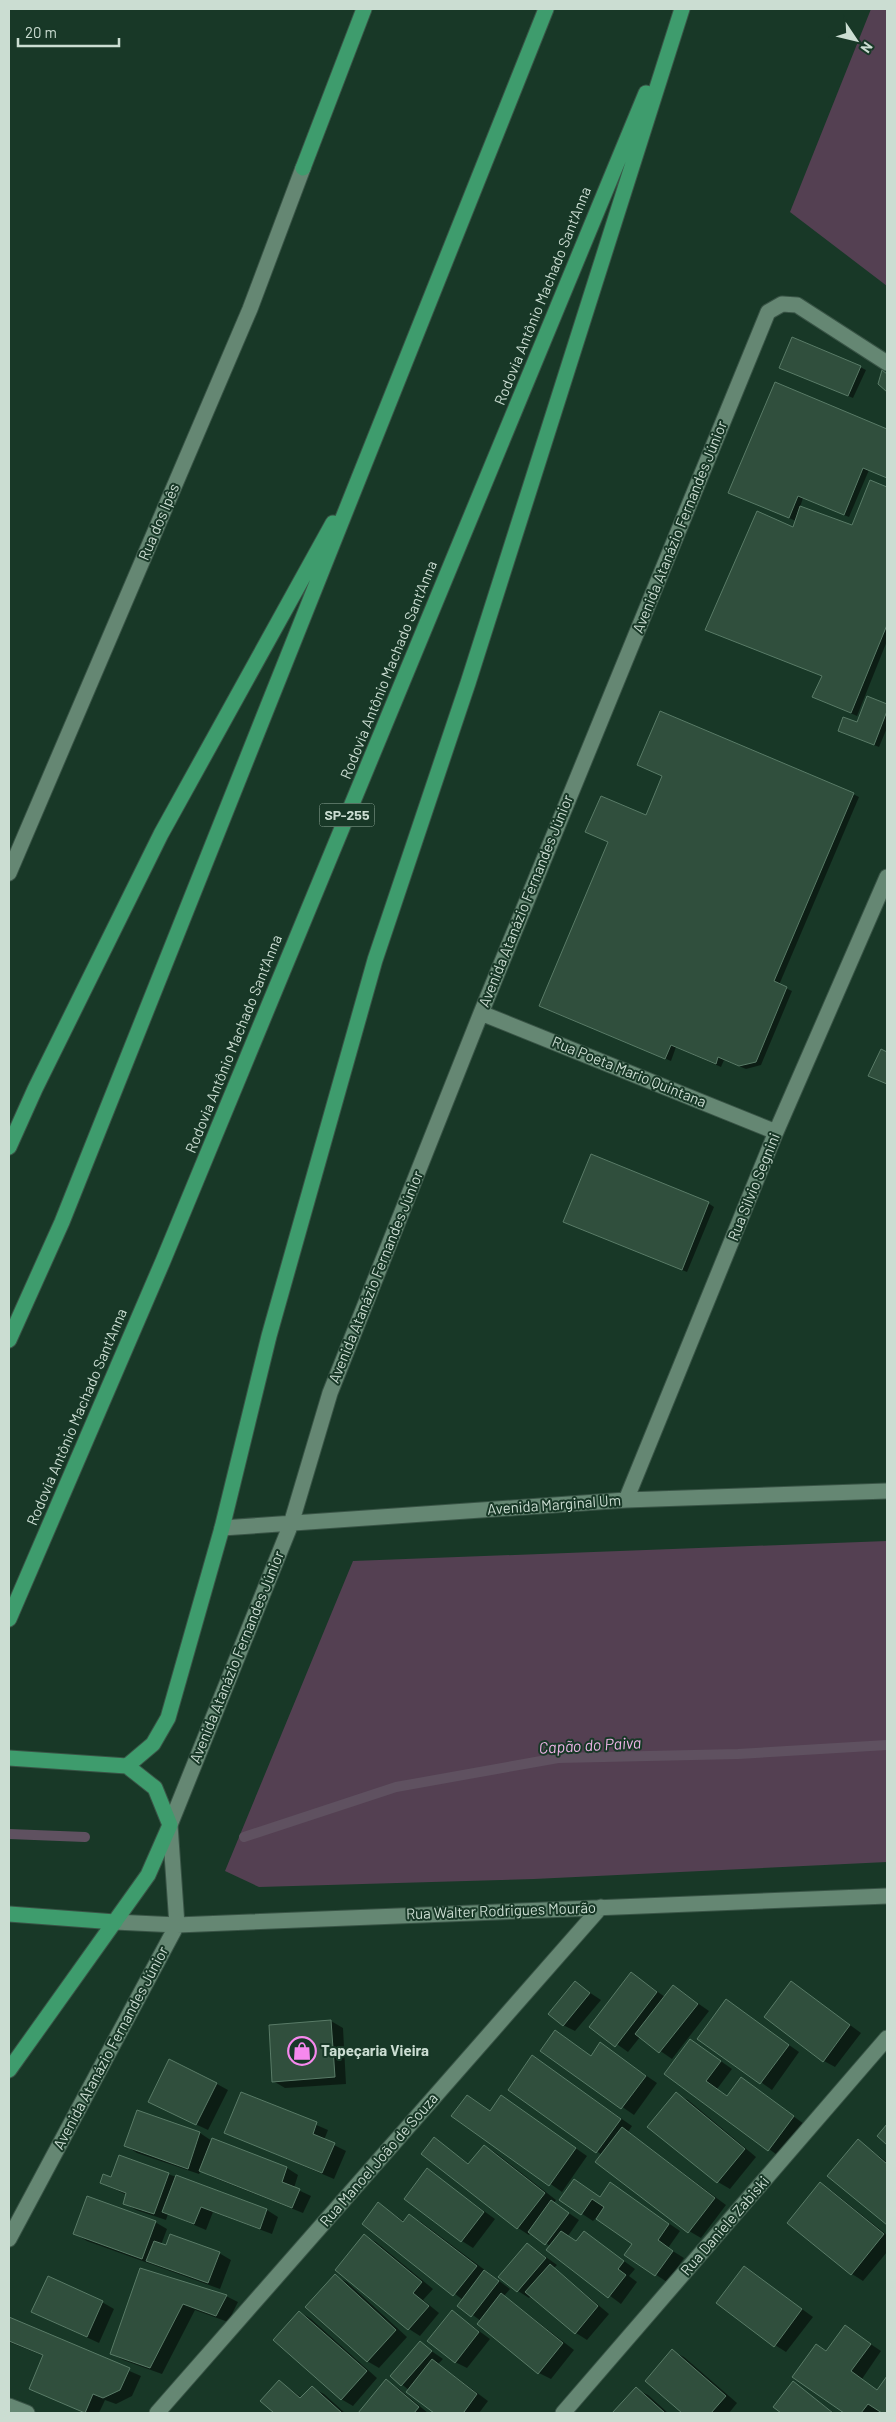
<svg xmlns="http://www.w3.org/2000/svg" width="896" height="2422" font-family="Barlow,sans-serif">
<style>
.green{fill:#544052}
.shadow{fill:#0007}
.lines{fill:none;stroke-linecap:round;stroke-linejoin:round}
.stream{stroke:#5f5160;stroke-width:10}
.building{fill:#304f3d;stroke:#597b67}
.street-casing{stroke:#395446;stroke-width:17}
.highway-casing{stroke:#395446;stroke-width:17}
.street{stroke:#658773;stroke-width:15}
.highway{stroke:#3e9c6d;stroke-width:15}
.labels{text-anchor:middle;stroke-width:4;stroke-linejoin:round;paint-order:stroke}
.shield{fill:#183827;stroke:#95ac9f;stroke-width:1}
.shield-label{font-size:14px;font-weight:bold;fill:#cbddd2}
.street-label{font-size:15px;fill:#cbddd2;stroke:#183827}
.poi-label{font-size:15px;font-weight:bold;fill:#cbddd2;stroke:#183827;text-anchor:start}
.water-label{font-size:16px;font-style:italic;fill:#edb4e6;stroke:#183827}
</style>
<rect width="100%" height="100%" fill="#183827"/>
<path class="green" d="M 871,9 L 887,9 L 887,286 L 790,212 Z
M 887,1541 L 887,1862 L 534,1879 L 259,1887 L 225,1871 L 353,1561 Z"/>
<path class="shadow" d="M 860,367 L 866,370 L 853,398 L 786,370 Z
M 775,384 L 887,430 L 887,478 L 869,470 L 849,517 L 803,498 L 800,507 L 852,527 L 870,481 L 887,488 L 887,641 L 857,716 L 819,699 L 824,676 L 794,529 L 796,521 L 735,495 Z
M 867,698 L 887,705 L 887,728 L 879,747 L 845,733 L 857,724 Z
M 853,794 L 859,797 L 779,985 L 792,991 L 761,1065 L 746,1069 L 724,1060 L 721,1067 L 676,1047 L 671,1061 L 546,1009 L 646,817 Z
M 708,1203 L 714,1207 L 687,1272 L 570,1224 Z
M 631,1973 L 665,1997 L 673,1986 L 709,2011 L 672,2059 L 640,2037 L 628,2052 L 591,2026 Z
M 791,1982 L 861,2033 L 835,2067 L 824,2061 Z
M 575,1983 L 601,2000 L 575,2031 L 563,2025 Z
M 727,2001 L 799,2052 L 772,2090 L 699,2038 Z
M 331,2021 L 343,2028 L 346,2084 L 285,2088 L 273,2081 L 270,2026 Z
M 691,2040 L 732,2069 L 717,2089 L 728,2096 L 741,2078 L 804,2124 L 780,2157 L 666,2074 Z
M 600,2044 L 657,2083 L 634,2115 L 541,2051 L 592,2057 Z
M 533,2057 L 632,2126 L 628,2132 L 726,2205 L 701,2238 L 689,2231 L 602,2155 L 509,2090 Z
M 217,2084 L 228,2090 L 208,2130 L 161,2108 Z
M 242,2093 L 328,2130 L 324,2140 L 346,2151 L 334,2179 L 226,2133 Z
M 676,2094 L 688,2100 L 756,2157 L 730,2189 L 718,2182 L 649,2127 Z
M 467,2096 L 491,2112 L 502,2097 L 587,2156 L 562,2192 L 453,2116 Z
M 138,2112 L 200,2133 L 212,2141 L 287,2168 L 298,2175 L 294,2188 L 311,2196 L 303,2213 L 212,2177 L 201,2171 L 199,2174 L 137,2153 L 126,2146 Z
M 434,2139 L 469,2164 L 484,2146 L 496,2153 L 556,2200 L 554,2203 L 579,2220 L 568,2236 L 577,2242 L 584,2232 L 635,2269 L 629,2276 L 637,2282 L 621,2304 L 548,2250 L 550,2246 L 531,2233 L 529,2235 L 518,2228 L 422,2154 Z
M 858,2141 L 887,2162 L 887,2224 L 829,2176 Z
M 427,2170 L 495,2219 L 473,2248 L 462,2241 Z
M 168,2174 L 267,2210 L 278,2217 L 272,2234 L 213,2212 L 206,2230 L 168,2214 L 166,2220 L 136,2210 L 124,2203 L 127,2195 L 101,2183 L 112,2179 Z
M 611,2184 L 680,2231 L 668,2248 L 684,2258 L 667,2282 L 626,2255 L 633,2244 L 596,2218 L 593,2221 L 561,2200 L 601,2198 Z
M 820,2184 L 832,2191 L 887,2235 L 887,2252 L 863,2281 L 852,2274 L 788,2223 Z
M 379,2204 L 405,2222 L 410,2216 L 421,2222 L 510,2289 L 504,2296 L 574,2350 L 551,2379 L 539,2373 L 481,2321 L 459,2305 L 463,2300 L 363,2224 Z
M 155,2222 L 167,2229 L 161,2245 L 219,2253 L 231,2260 L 220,2289 L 87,2241 L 75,2234 Z
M 365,2236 L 376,2242 L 433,2289 L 423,2300 L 439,2313 L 420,2336 L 409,2329 L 337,2270 Z
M 528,2244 L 557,2265 L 554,2268 L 609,2314 L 587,2340 L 576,2333 L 531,2296 L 529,2298 L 518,2291 L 500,2277 Z
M 744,2267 L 813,2317 L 786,2352 L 775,2345 Z
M 140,2270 L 226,2296 L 238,2302 L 228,2322 L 195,2310 L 162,2374 L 123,2360 L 112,2354 Z
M 335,2276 L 347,2282 L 407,2337 L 379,2368 L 367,2361 Z
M 102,2302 L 114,2309 L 99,2343 L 45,2318 Z
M 452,2311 L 490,2339 L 467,2368 L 455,2362 Z
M 300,2312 L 311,2319 L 377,2378 L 353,2406 L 341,2399 Z
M 9,2319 L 141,2376 L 132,2396 L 116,2404 L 105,2400 L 99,2413 L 85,2413 L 30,2388 L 44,2356 L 9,2342 Z
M 845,2327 L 881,2351 L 862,2379 L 878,2391 L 887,2378 L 887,2413 L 880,2410 L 877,2413 L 846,2413 L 794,2376 L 816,2345 L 827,2351 Z
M 420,2343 L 443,2359 L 438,2364 L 488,2401 L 479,2413 L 436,2413 L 392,2376 Z
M 672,2351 L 684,2357 L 737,2403 L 729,2413 L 684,2413 L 646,2380 Z
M 279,2381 L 302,2398 L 312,2388 L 324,2394 L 345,2413 L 276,2413 L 262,2401 Z
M 386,2381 L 398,2388 L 428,2413 L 360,2413 Z
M 793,2383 L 804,2390 L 834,2413 L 783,2413 L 774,2406 Z
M 636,2389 L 648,2395 L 668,2413 L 614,2413 Z"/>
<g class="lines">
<path class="stream" d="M 9,1834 L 85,1837
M 244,1837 L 396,1787 L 558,1758 L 738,1754 L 887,1745"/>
</g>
<path class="building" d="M 792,337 L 861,366 L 848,396 L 779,368 Z
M 882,370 L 887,374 L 887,392 L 878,384 Z
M 775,382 L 887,429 L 887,478 L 863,468 L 844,515 L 798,496 L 789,518 L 728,493 Z
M 870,480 L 887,487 L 887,625 L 851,713 L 812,697 L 822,676 L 705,630 L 757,511 L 793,527 L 800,506 L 852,525 Z
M 867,696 L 887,704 L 887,711 L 874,745 L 838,731 L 843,717 L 857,722 Z
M 660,711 L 854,793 L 774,981 L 787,987 L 756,1062 L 739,1066 L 718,1057 L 716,1064 L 671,1045 L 665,1059 L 539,1006 L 608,842 L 585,832 L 601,796 L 646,815 L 662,776 L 637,765 Z
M 881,1049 L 887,1052 L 887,1084 L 868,1076 Z
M 591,1154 L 709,1202 L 682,1270 L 563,1222 Z
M 631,1972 L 657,1992 L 615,2047 L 589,2027 Z
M 575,1981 L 590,1993 L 563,2026 L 548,2014 Z
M 791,1981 L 850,2025 L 823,2062 L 764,2017 Z
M 673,1985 L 698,2004 L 659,2053 L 635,2034 Z
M 726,1999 L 789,2045 L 760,2084 L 697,2039 Z
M 331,2020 L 335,2077 L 272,2082 L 269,2025 Z
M 555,2030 L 591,2056 L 600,2042 L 646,2076 L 621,2109 L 540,2051 Z
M 690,2039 L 721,2061 L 706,2081 L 727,2096 L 741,2077 L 794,2116 L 768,2151 L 664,2074 Z
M 532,2055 L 621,2119 L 596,2153 L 508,2090 Z
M 169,2059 L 217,2083 L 196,2125 L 148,2102 Z
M 241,2092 L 317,2122 L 313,2134 L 335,2143 L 322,2173 L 224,2133 Z
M 676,2092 L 745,2149 L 717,2183 L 647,2127 Z
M 467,2095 L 490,2111 L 501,2095 L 576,2148 L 549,2186 L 451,2116 Z
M 137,2110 L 200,2132 L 188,2169 L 124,2146 Z
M 887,2124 L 887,2145 L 877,2136 Z
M 622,2127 L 715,2198 L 688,2233 L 595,2162 Z
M 434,2137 L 468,2164 L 484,2145 L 545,2193 L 517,2229 L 421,2154 Z
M 212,2138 L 287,2167 L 282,2182 L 300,2189 L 292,2208 L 199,2171 Z
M 858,2139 L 887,2164 L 887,2225 L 827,2176 Z
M 119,2155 L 169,2173 L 154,2214 L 123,2204 L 126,2193 L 100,2183 L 103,2174 L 111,2177 Z
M 427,2168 L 484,2212 L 461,2242 L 404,2199 Z
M 176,2175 L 267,2209 L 260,2229 L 201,2207 L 194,2224 L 162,2212 Z
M 574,2179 L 600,2197 L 610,2182 L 669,2224 L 658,2240 L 673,2251 L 655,2276 L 624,2255 L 632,2244 L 596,2219 L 604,2207 L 592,2199 L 581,2215 L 559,2200 Z
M 820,2182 L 884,2234 L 851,2275 L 787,2223 Z
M 87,2196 L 156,2221 L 142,2259 L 73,2234 Z
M 551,2200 L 569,2213 L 545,2245 L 528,2232 Z
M 378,2202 L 403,2222 L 409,2214 L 477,2266 L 453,2296 L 362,2224 Z
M 561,2231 L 576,2241 L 584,2231 L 624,2261 L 618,2269 L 626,2275 L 608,2298 L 546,2250 Z
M 170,2234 L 220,2252 L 208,2283 L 146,2261 L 154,2241 L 166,2245 Z
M 364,2234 L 422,2282 L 413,2293 L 429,2306 L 408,2330 L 335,2270 Z
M 527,2243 L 546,2258 L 517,2292 L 498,2277 Z
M 550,2264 L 598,2306 L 575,2334 L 525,2292 Z
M 744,2266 L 802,2309 L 774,2347 L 716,2303 Z
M 140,2268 L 227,2295 L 216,2316 L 183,2304 L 150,2368 L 110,2354 Z
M 484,2270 L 499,2281 L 471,2317 L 457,2306 Z
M 335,2274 L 396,2330 L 367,2362 L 305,2307 Z
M 48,2276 L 103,2301 L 87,2337 L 31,2312 Z
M 501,2293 L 563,2343 L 538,2374 L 477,2324 Z
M 452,2310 L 479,2332 L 455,2363 L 427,2341 Z
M 299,2311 L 367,2371 L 341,2400 L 273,2340 Z
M 9,2317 L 130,2368 L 120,2390 L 103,2398 L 93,2394 L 85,2413 L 29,2389 L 43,2355 L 9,2341 Z
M 845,2325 L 871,2344 L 851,2371 L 877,2390 L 887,2376 L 887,2413 L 882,2413 L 868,2404 L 861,2413 L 844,2413 L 792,2377 L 816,2344 L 826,2351 Z
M 420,2341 L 432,2351 L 401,2386 L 390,2376 Z
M 672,2349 L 726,2396 L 711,2413 L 682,2413 L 645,2381 Z
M 432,2359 L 477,2394 L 464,2412 L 466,2413 L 434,2413 L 406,2392 Z
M 386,2379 L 419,2407 L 414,2413 L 358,2413 Z
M 279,2380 L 300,2398 L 312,2386 L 342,2413 L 274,2413 L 260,2401 Z
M 793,2381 L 833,2413 L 781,2413 L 773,2407 Z
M 636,2387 L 665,2413 L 612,2413 Z"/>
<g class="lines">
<defs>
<path id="street" d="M 9,873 L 250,309 L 303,168
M 481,1013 L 776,1132
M 626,1500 L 776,1132 L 887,877
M 222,1528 L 626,1500 L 887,1491
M 115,1922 L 177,1925 L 887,1896
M 9,2239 L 177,1925 L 170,1825 L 291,1524 L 330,1393 L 481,1013 L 768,312 L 782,304 L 797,305 L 887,363
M 9,2406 L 27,2413
M 157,2413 L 601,1907
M 563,2413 L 887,2038"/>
<path id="highway" d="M 303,168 L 364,9
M 9,1147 L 35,1089 L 161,834 L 333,523
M 9,1340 L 62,1222 L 546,9
M 9,1619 L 163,1261 L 646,93
M 9,1758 L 127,1766 L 155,1788 L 170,1825 L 148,1875 L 9,2070
M 127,1766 L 153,1744 L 168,1718 L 222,1528 L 269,1336 L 375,960 L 468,683 L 682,9
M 9,1914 L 115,1922"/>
</defs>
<use href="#street" class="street-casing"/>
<use href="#highway" class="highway-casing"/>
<use href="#street" class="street"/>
<use href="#highway" class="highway"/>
</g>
<defs>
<symbol id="shop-ring" viewBox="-11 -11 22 22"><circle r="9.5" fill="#183827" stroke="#f688ed" stroke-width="1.5"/><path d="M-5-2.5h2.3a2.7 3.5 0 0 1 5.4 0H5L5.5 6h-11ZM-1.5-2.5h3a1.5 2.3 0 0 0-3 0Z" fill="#f688ed"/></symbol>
</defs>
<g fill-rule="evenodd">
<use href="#shop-ring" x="286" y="2035" width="32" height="32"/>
</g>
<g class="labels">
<rect class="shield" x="319.5" y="803.5" width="55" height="23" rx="4"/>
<g class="shield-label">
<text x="347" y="820">SP-255</text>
</g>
<g class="street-label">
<text transform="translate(543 296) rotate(-68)" y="5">Rodovia Antônio Machado Sant'Anna</text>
<text transform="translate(159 522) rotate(-67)" y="5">Rua dos Ipês</text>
<text transform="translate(680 527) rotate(-68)" y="5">Avenida Atanázio Fernandes Júnior</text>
<text transform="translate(389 670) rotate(-68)" y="5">Rodovia Antônio Machado Sant'Anna</text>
<text transform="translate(526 901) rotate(-68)" y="5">Avenida Atanázio Fernandes Júnior</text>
<text transform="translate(234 1044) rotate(-68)" y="5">Rodovia Antônio Machado Sant'Anna</text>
<text transform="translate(629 1072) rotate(22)" y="5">Rua Poeta Mario Quintana</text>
<text transform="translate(754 1187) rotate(-68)" y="5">Rua Silvio Segnini</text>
<text transform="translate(376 1277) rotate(-68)" y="5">Avenida Atanázio Fernandes Júnior</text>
<text transform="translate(77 1417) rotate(-67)" y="5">Rodovia Antônio Machado Sant'Anna</text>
<text transform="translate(554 1505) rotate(-4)" y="5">Avenida Marginal Um</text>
<text transform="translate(237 1657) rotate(-68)" y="5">Avenida Atanázio Fernandes Júnior</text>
<text transform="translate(501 1911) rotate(-2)" y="5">Rua Walter Rodrigues Mourão</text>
<text transform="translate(111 2048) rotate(-62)" y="5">Avenida Atanázio Fernandes Júnior</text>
<text transform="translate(379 2160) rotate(-49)" y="5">Rua Manoel João de Souza</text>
<text transform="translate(725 2226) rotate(-49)" y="5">Rua Daniele Zabiski</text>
</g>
<g class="poi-label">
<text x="321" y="2056">Tapeçaria Vieira</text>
</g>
<g class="water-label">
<text transform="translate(590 1745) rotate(-3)" y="6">Capão do Paiva</text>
</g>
</g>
<rect width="896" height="2422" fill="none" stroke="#cbddd2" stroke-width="20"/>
<g transform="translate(856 40) rotate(125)" stroke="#183827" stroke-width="4" paint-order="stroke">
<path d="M0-4L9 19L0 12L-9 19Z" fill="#cbddd2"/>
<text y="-8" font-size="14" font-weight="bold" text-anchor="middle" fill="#cbddd2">N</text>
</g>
<path d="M18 38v8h101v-8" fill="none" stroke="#cbddd2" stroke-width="2.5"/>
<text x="25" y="38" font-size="15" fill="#cbddd2" stroke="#183827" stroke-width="4" paint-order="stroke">20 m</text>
</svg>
